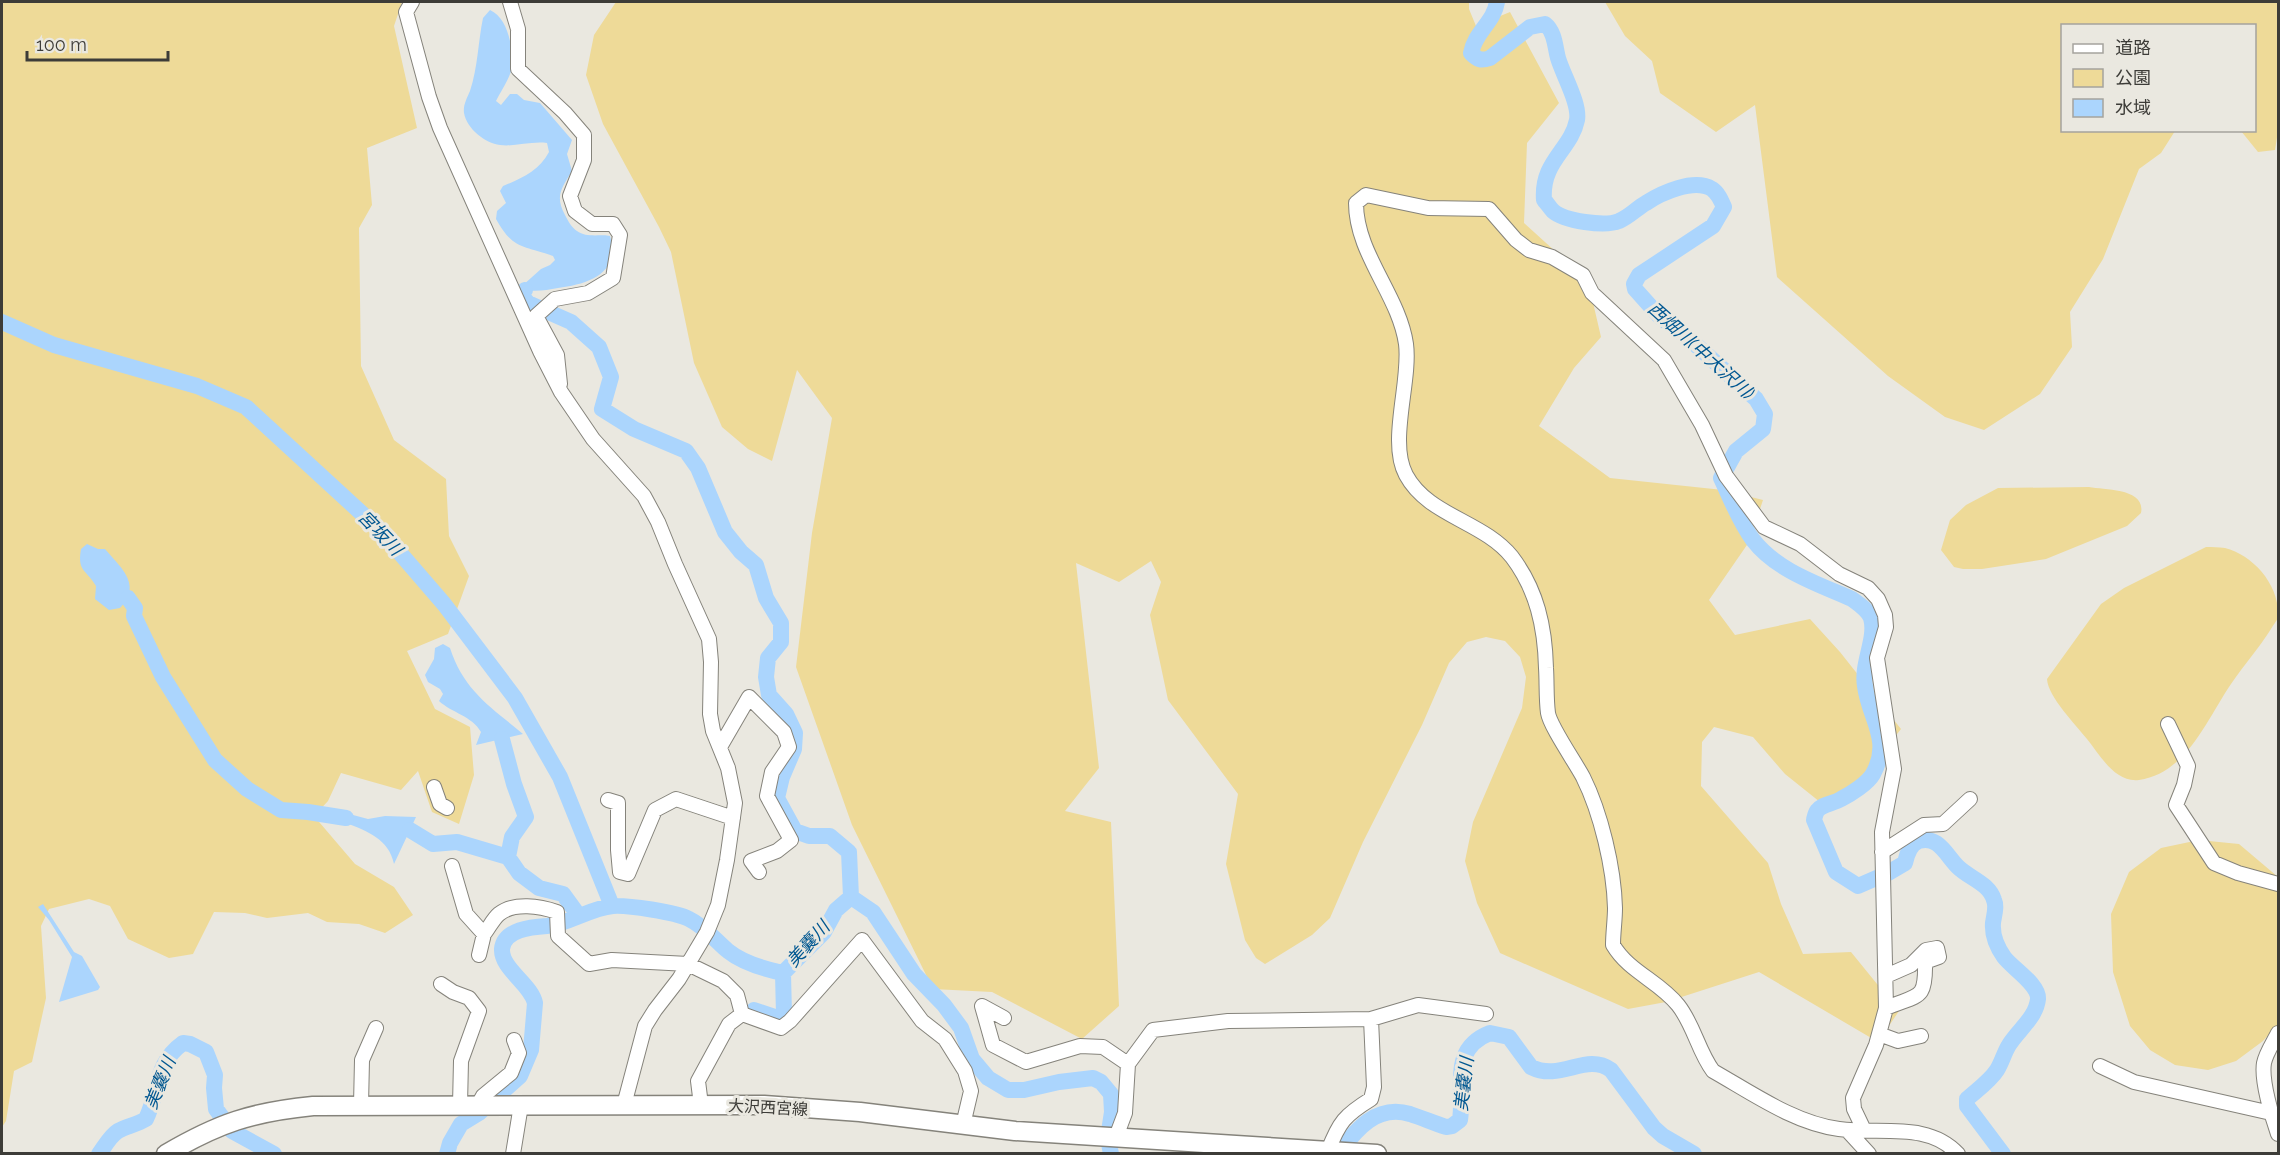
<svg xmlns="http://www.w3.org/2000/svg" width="2280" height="1155" font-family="Raleway,'Noto Sans JP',sans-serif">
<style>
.green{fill:#eeda98}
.water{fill:#abd5fd}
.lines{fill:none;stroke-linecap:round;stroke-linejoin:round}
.river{stroke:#abd5fd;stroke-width:16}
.minor-casing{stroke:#85837b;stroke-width:16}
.major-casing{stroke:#85837b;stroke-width:21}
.minor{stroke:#fff;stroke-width:14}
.major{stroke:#fff;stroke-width:18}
.labels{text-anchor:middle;stroke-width:6;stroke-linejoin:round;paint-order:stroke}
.street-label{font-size:16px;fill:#3d3c38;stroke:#eae8e0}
.water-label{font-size:18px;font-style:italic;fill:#005791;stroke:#eae8e0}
</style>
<rect width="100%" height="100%" fill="#eae8e0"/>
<path class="green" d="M 2,2 L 402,2 L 394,26 L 417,128 L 367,148 L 372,205 L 359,228 L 361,366 L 394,440 L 446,479 L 449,536 L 469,576 L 448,634 L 407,651 L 435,709 L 470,727 L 474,775 L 459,824 L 432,812 L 418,771 L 401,790 L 341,773 L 328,801 L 314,816 L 355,864 L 394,887 L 413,915 L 385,933 L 359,924 L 327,922 L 308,913 L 267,918 L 245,913 L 214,912 L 193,954 L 169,958 L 128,939 L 110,906 L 89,899 L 49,909 L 41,926 L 46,998 L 32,1062 L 14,1071 L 6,1121 L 2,1127 Z
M 616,2 L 1469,2 L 1469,9 L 1476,26 L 1510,12 L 1559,103 L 1527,143 L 1524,223 L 1588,281 L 1601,337 L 1574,368 L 1539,426 L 1610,478 L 1723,490 L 1763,500 L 1749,542 L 1709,600 L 1735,635 L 1810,619 L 1840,652 L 1901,729 L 1861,780 L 1825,806 L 1785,774 L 1753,737 L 1714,727 L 1702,742 L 1701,786 L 1768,863 L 1781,904 L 1803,954 L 1851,952 L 1899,1011 L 1878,1042 L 1759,972 L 1666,1002 L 1628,1009 L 1500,953 L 1477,903 L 1465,861 L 1473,822 L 1522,708 L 1526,677 L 1520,657 L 1505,641 L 1486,637 L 1467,642 L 1449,663 L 1422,725 L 1363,842 L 1330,918 L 1312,935 L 1265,964 L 1256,958 L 1245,940 L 1226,864 L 1238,794 L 1168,700 L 1150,615 L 1161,582 L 1151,561 L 1119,582 L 1076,563 L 1099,768 L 1065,811 L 1111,822 L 1119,1006 L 1082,1039 L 992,992 L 933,989 L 852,825 L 796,667 L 812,533 L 832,418 L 797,370 L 772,461 L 748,449 L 722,427 L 694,363 L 671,252 L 659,227 L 603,124 L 586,75 L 594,35 Z
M 1605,2 L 2278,2 L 2278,131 L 2275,150 L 2258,152 L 2241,131 L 2254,130 L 2254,26 L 2062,26 L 2062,130 L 2175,131 L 2161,153 L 2139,169 L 2103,259 L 2070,312 L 2072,347 L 2040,394 L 1984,430 L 1945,417 L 1888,376 L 1777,277 L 1755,105 L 1716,132 L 1660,93 L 1652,61 L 1625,36 Z
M 2089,487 C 2105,490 2146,488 2141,513 L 2127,526 L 2046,559 L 1982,569 L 1963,569 L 1954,567 L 1941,550 L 1950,520 L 1966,505 L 1998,488 Z
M 2206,547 C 2212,547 2219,547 2225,548 C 2253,555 2280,585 2278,617 C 2277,621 2273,625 2271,629 C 2259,648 2244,665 2231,684 C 2207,719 2187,773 2139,780 C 2115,783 2100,755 2087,739 C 2076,725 2048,697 2047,679 L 2101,604 L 2124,588 Z
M 2199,840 L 2239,844 L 2278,877 L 2278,1024 L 2263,1041 L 2236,1061 L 2208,1070 L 2175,1065 L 2150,1050 L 2130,1026 L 2113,972 L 2111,914 L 2129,872 L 2161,848 Z"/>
<path class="water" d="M 490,10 C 508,18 513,47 512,66 C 511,77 501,91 496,101 L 501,105 L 510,94 L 517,94 L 524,100 L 540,103 L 572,140 L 567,154 L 572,171 C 561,189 555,196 565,215 C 568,221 572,228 577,231 C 586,238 599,234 610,236 C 621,274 588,284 558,288 C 547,290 537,292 525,290 L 522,286 L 541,269 L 550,265 L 555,260 L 553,256 C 523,245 513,250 496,219 L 497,211 L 506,203 L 500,191 L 503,186 C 522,178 539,171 549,152 L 547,143 C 531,141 514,147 500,145 C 485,143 467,129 464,113 C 463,105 467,98 470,91 C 478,67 478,42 483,18 Z
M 87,544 L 98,549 L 105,549 C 122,569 142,584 120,608 L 109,610 L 95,599 L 96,586 C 86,569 77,572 81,549 Z
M 443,644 L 450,648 C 464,691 491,707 523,734 L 476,745 L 481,732 C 472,716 452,713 439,701 L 443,694 L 440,689 L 428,682 L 425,675 L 434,659 L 435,648 Z
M 353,815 L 368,819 L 385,816 L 416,817 L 394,864 C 389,839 367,831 346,823 L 346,818 Z
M 43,904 L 74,952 L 82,956 L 100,987 L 98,990 L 59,1002 L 72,957 L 49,920 L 38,907 Z"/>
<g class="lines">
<path class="river" d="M 1497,2 C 1494,22 1475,32 1471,53 C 1478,60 1481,61 1490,58 L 1530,27 L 1545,24 C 1555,32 1555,47 1558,58 C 1563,75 1580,104 1577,120 C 1571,150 1541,161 1544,200 C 1547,203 1550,208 1553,211 C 1564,221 1605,227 1619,221 C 1629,217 1637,208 1646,203 C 1661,193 1694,178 1712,189 C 1718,193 1721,200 1724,207 L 1713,226 L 1639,275 L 1634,284 L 1635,289 L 1660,317 L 1686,336 L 1756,399 L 1765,414 L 1763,429 L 1736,451 L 1721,478 C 1731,499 1739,521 1753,540 C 1777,571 1818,584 1852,599 C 1859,604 1868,610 1871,618 C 1877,638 1861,663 1865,686 C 1869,719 1892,740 1873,774 C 1868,783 1851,794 1841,799 C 1833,804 1822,804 1817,811 C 1816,812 1814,819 1814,820 L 1836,872 L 1858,886 L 1888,873 L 1905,863 C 1907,854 1910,844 1919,841 C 1938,835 1946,855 1958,867 C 1969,878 1989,883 1994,900 C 1997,907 1994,915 1993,923 C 1992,935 1997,947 2004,957 C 2012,968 2039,984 2038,999 C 2036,1018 2018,1030 2009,1045 C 2004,1053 2002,1062 1997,1070 C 1990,1081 1977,1090 1967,1099 L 1967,1106 L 2003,1154
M 525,290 L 521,295 L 528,303 L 571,322 L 599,347 L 611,377 L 602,409 L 634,429 L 686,451 L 698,468 L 725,532 L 741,552 L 756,565 L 766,598 L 781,623 L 781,642 L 768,658 L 766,677 L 769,695 L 786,714 L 795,733 L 794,749 L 782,777 L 777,798 L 795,831 L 809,836 L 830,836 L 849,852 L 851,897
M 2,322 L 54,345 L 197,386 L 246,407 L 381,531 L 444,604 L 515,698 L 560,777 L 612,906
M 128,598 L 135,608 L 134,616 L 163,677 L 215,760 L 247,789 L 281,810 L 308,812 L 346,818
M 502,739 L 514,784 L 526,817 L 512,837 L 508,857
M 410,830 L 433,844 L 457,842 L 508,857 L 519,873 L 539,888 L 563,894 L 579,916
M 754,1010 L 778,1018 L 784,1015 L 783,973
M 99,1154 C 105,1146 110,1136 118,1131 C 127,1126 136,1125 146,1119 C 160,1090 154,1064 183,1043 L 190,1044 L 206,1052 L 215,1075 L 214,1088 L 216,1109 L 232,1131 L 274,1154
M 447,1154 L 450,1143 L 461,1124 L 479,1113 L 520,1076 L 531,1050 L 535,1003 C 531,984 501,969 502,949 C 504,929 532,927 547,926 C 569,924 590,908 613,906 C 627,905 676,912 689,919 C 704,926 715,940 728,951 C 743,963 764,969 783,973 L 824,932 L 836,910 L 851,897 L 873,912 L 914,974 L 944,1005 L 961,1028 L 972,1059 L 988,1078 L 1008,1090 L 1024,1090 L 1059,1082 L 1093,1078 L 1101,1082 L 1111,1094 L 1112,1112 L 1108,1138 L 1111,1154
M 1338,1154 C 1356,1129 1377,1104 1410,1114 C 1422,1118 1434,1123 1446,1127 L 1452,1126 L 1460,1120 C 1465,1086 1449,1049 1490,1033 L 1509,1037 L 1531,1067 C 1561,1082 1586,1052 1611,1070 L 1654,1128 L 1663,1136 L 1694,1154"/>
<defs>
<path id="minor" d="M 412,2 L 406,12 L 429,97 L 440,128 L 540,351 L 561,392 L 593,439 L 644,496 L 658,522 L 675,564 L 709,639 L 711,662 L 710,714 L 713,731 L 728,768 L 735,803 L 727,860 L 718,905 L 707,932 L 679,979 L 655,1010 L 645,1026 L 624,1105
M 510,2 L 518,29 L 518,69 L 565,113 L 584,135 L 584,160 L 570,196 L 575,211 L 592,224 L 613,224 L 620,235 L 613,278 L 588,293 L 555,299 L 536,316 L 557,355 L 560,384
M 2168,724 L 2188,766 L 2184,785 L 2176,805 L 2214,863 L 2238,873 L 2278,884
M 720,747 L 749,697 L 784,732 L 789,747 L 772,772 L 767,796 L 791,840 L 777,851 L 751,861 L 759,872
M 434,787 L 440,804 L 447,808
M 608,800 L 618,803 L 618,850 L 620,872 L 628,874 L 655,810 L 676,799 L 733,818
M 1882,852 L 1924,825 L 1943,824 L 1970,799
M 452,866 L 466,914 L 484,934 C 489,928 493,919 499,914 C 514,902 540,906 557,912 L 558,936 L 589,964 L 612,960 L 688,964 L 723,981 L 737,995 L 742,1014 L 729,1024 L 698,1081 L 701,1105
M 479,955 L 484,934
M 1886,976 L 1911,965 L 1926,950 L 1937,948 L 1939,957 L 1925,962 C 1926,1001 1919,994 1886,1008
M 441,984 L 453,992 L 469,998 L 479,1011 L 461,1061 L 460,1105
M 742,1014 L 781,1028 L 790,1021 L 862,940 L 922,1021 L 945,1039 L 965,1071 L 971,1091 L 963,1125
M 1004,1018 L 982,1006 L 993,1045 L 1026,1062 L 1080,1046 L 1103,1047 L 1128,1064
M 2278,1033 C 2273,1043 2266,1053 2264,1063 C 2261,1080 2272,1117 2278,1134
M 1879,1034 L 1898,1041 L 1921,1036
M 2100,1066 L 2134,1082 L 2271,1113
M 361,1105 L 362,1060 L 376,1028
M 478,1105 L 483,1096 L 511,1073 L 519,1053 L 514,1040
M 1847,1130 L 1869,1154
M 1864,1130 L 1854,1109 L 1853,1098 L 1876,1045 L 1886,1008 L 1882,832 L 1894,769 L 1877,658 L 1886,627 L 1885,615 L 1878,599 L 1868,588 L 1839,574 L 1800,544 L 1764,527 L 1726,476 L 1702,425 L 1664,360 L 1592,293 L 1583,275 L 1552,257 L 1529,250 L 1516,240 L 1489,209 L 1428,208 L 1366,195 L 1356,203 C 1356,254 1399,295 1406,344 C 1411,381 1388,442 1406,475 C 1428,516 1483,521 1512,557 C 1537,590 1545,627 1546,668 C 1547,682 1546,698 1548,713 C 1550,726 1575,762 1583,777 C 1601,813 1614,868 1615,908 C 1615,920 1613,933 1613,945 C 1629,972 1659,981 1678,1005 C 1694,1025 1698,1051 1713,1071 C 1752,1093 1794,1123 1839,1129 C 1879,1135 1928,1121 1958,1154
M 1116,1137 L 1125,1113 L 1128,1064 L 1153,1030 L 1228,1021 L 1371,1019 L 1418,1005 L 1486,1014
M 1328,1151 C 1339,1122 1345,1115 1371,1099 L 1374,1087 L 1371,1019
M 513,1154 L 521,1105"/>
<path id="major" d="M 166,1154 C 219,1123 252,1112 313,1106 L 764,1105 L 860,1112 L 1015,1131 L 1377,1154"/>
</defs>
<use href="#minor" class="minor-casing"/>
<use href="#major" class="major-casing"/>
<use href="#minor" class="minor"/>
<use href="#major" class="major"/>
</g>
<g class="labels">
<g class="street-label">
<text transform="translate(768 1107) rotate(3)" y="6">大沢西宮線</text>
</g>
<g class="water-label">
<text transform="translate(1701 351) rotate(42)" y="6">西畑川(中大沢川)</text>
<text transform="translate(380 533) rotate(46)" y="6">宮坂川</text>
<text transform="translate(808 944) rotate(-48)" y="6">美嚢川</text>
<text transform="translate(160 1083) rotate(-68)" y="6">美嚢川</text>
<text transform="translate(1464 1084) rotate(-83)" y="6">美嚢川</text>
</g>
</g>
<rect width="2280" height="1155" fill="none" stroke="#3d3c38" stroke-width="6"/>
<rect x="2061" y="24" width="195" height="108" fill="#eae8e0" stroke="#a5a39d" stroke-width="1.5"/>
<rect x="2073" y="44" width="30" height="9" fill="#ffffff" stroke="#a5a39d" stroke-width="1.5"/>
<text x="2115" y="54" font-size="18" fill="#3d3c38">道路</text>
<rect x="2073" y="69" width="30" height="18" fill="#eeda98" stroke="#a5a39d" stroke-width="1.5"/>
<text x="2115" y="84" font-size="18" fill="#3d3c38">公園</text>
<rect x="2073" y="99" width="30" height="18" fill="#abd5fd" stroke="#a5a39d" stroke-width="1.5"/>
<text x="2115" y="114" font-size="18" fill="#3d3c38">水域</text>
<path d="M27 51v9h141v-9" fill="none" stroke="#3d3c38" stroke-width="3"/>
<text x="36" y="51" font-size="18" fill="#3d3c38" stroke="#eae8e0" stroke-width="4.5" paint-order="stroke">100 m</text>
</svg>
